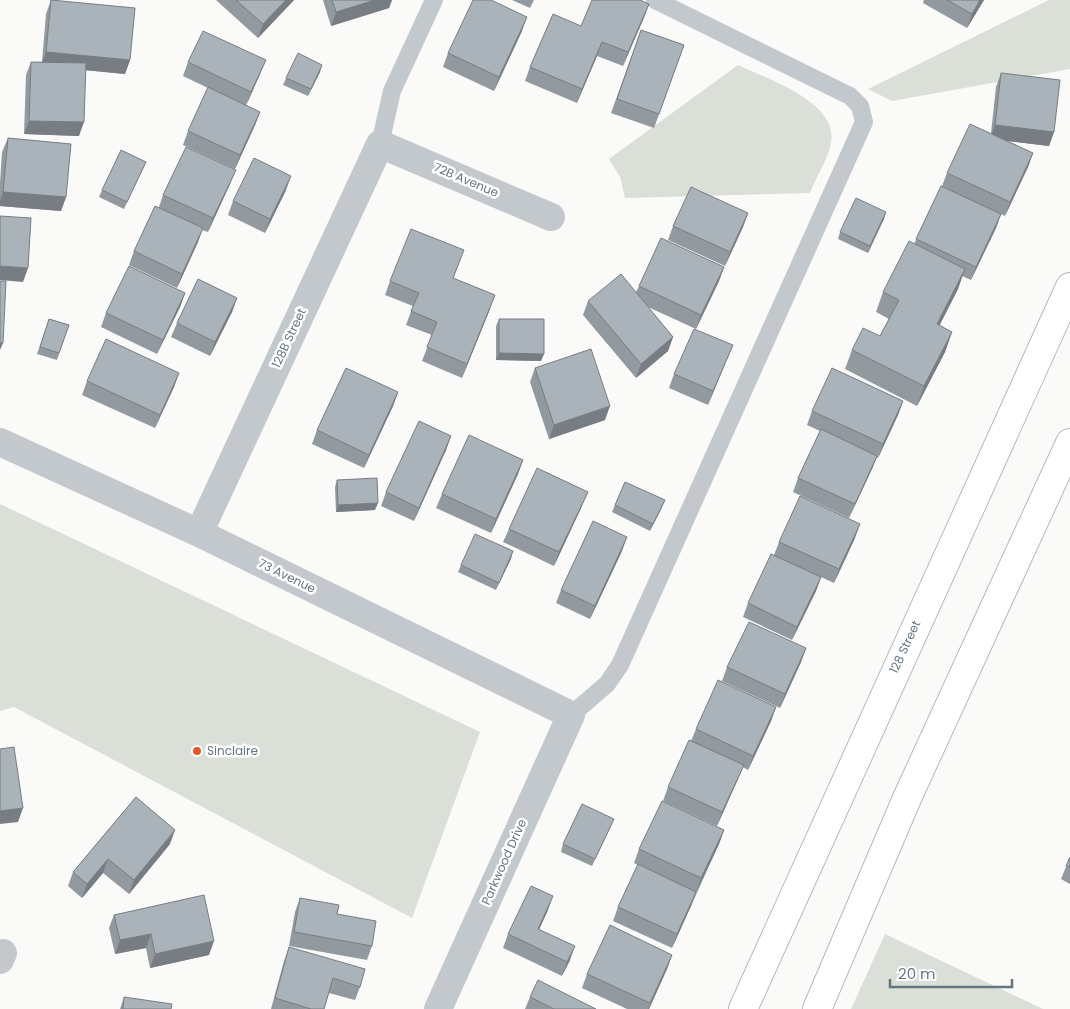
<svg xmlns="http://www.w3.org/2000/svg" width="1070" height="1009" font-family="Poppins,sans-serif">
<style>
.green{fill:#dadfd7}
.lines{fill:none;stroke-linecap:round;stroke-linejoin:round}
.secondary-casing{stroke:#b3babf;stroke-width:30}
.lane{stroke:#c3c8cc;stroke-width:18}
.street{stroke:#c3c8cc;stroke-width:28}
.secondary{stroke:#fff;stroke-width:28}
.wall{fill:#929a9f}
.shaded-wall{fill:#777d82}
.building{fill:#aab3b9;stroke:#777d82}
.poi-dot{fill:#e4572e;stroke:#fff;stroke-width:2}
.labels{text-anchor:middle;stroke-width:5;stroke-linejoin:round;paint-order:stroke}
.street-label{font-size:12px;fill:#657683;stroke:#fff}
.poi-label{font-size:12px;fill:#657683;stroke:#fff;text-anchor:start}
</style>
<rect width="100%" height="100%" fill="#fafaf8"/>
<path class="green" d="M 1049,0 L 1070,0 L 1070,69 L 892,101 L 868,89 Z
M 738,65 C 767,79 839,102 831,143 C 828,159 816,177 810,193 L 625,198 L 620,177 L 609,159 Z
M 0,504 L 480,732 L 412,918 L 14,707 L 0,711 Z
M 885,934 L 1043,1009 L 851,1009 Z"/>
<g class="lines">
<defs>
<path id="secondary" d="M 743,1009 L 1070,287
M 817,1009 L 908,796 L 1070,443"/>
</defs>
<use href="#secondary" class="secondary-casing"/>
<path class="lane" d="M 380,144 L 392,91 L 434,0
M 571,715 L 607,684 L 620,665 L 864,122 L 860,106 L 850,96 L 655,0"/>
<path class="street" d="M 0,442 L 199,533 L 571,715 L 438,1009
M 199,533 L 380,144 L 551,217
M 0,960 L 3,953"/>
<use href="#secondary" class="secondary"/>
</g>
<path class="wall" d="M 51,0 L 130,60 L 125,74 L 86,70 L 79,136 L 24,134 L 26,75 L 31,62 L 42,62 L 46,14 Z
M 216,0 L 294,0 L 258,38 Z
M 323,0 L 392,0 L 389,8 L 331,26 Z
M 512,0 L 534,0 L 530,8 Z
M 924,0 L 984,0 L 967,28 L 923,3 Z
M 649,4 L 623,66 L 597,56 L 577,103 L 525,81 L 530,67 L 581,26 Z
M 641,30 L 684,45 L 654,128 L 611,113 Z
M 522,31 L 494,91 L 443,67 L 448,53 Z
M 188,62 L 260,74 L 246,105 L 260,112 L 255,125 L 235,169 L 183,145 L 188,131 L 208,88 L 183,76 Z
M 320,72 L 308,96 L 283,85 L 286,78 Z
M 1001,73 L 1054,132 L 1049,146 L 1007,141 L 1033,153 L 1028,167 L 1005,216 L 1001,214 L 996,228 L 971,280 L 962,276 L 958,289 L 939,326 L 952,332 L 945,352 L 917,406 L 845,369 L 852,350 L 880,336 L 889,319 L 876,312 L 883,292 L 914,244 L 942,186 L 947,173 L 991,133 L 996,87 Z
M 8,138 L 66,197 L 61,211 L 0,206 L 0,183 L 2,152 Z
M 146,162 L 124,209 L 99,197 L 102,190 Z
M 230,184 L 208,232 L 202,230 L 198,242 L 177,288 L 129,265 L 134,251 L 159,207 L 163,195 Z
M 286,190 L 265,233 L 228,215 L 233,201 Z
M 886,212 L 868,253 L 838,239 L 840,232 Z
M 748,213 L 743,227 L 725,266 L 668,240 L 673,226 Z
M 459,264 L 453,278 L 490,309 L 462,378 L 422,361 L 432,335 L 406,325 L 413,306 L 385,295 L 390,281 Z
M 724,267 L 719,281 L 696,329 L 648,307 L 673,337 L 668,351 L 636,378 L 583,315 L 588,301 L 636,292 L 639,286 Z
M 185,293 L 180,307 L 157,354 L 101,327 L 106,313 Z
M 237,298 L 232,312 L 210,356 L 171,337 L 177,323 Z
M 49,319 L 69,325 L 57,360 L 37,354 Z
M 499,319 L 541,361 L 496,360 L 496,326 Z
M 733,345 L 708,405 L 669,388 L 674,374 Z
M 535,368 L 605,420 L 549,439 L 530,382 Z
M 179,373 L 174,387 L 155,428 L 82,395 L 87,381 Z
M 398,392 L 393,406 L 364,468 L 312,444 L 317,430 Z
M 903,401 L 898,415 L 878,458 L 877,457 L 872,469 L 849,518 L 793,492 L 798,478 L 820,431 L 807,425 L 812,411 Z
M 451,436 L 446,450 L 414,521 L 381,506 L 386,492 Z
M 523,460 L 518,474 L 491,533 L 436,508 L 442,494 Z
M 337,480 L 375,510 L 336,512 L 335,487 Z
M 615,505 L 662,507 L 650,531 L 612,512 Z
M 582,506 L 554,566 L 503,542 L 509,529 Z
M 855,538 L 834,583 L 821,577 L 816,591 L 792,640 L 743,617 L 748,603 L 774,555 L 779,542 Z
M 513,551 L 496,590 L 458,572 L 461,565 Z
M 622,551 L 590,619 L 556,603 L 561,590 Z
M 806,648 L 801,662 L 780,708 L 722,681 L 727,667 Z
M 776,707 L 771,721 L 748,770 L 743,767 L 738,779 L 717,826 L 663,801 L 668,787 L 691,741 L 696,729 Z
M 136,797 L 170,844 L 129,894 L 103,873 L 82,898 L 68,886 L 73,872 Z
M 611,826 L 592,866 L 561,852 L 563,844 Z
M 724,830 L 719,844 L 672,948 L 613,921 L 618,907 L 638,865 L 634,863 L 639,849 Z
M 1070,857 L 1070,884 L 1061,879 Z
M 300,898 L 337,914 L 372,946 L 367,960 L 289,946 L 295,912 Z
M 548,910 L 539,929 L 570,960 L 562,976 L 503,948 L 508,934 Z
M 114,915 L 209,955 L 150,968 L 146,948 L 115,954 L 109,928 Z
M 289,947 L 360,987 L 355,1000 L 329,993 L 324,1009 L 271,1009 L 284,961 Z
M 672,955 L 667,969 L 649,1009 L 627,1009 L 582,988 L 587,974 Z
M 124,997 L 171,1009 L 120,1009 Z
M 530,997 L 596,1009 L 525,1009 Z"/>
<path class="shaded-wall" d="M 286,0 L 294,0 L 258,38 L 263,24 Z
M 375,0 L 392,0 L 389,8 L 331,26 L 336,12 Z
M 980,0 L 984,0 L 967,28 L 972,14 Z
M 649,4 L 644,18 L 623,66 L 628,52 Z
M 527,17 L 522,31 L 494,91 L 499,77 Z
M 602,42 L 597,56 L 577,103 L 582,89 Z
M 46,52 L 130,60 L 125,74 L 41,66 Z
M 266,60 L 260,74 L 246,106 L 251,92 Z
M 322,65 L 320,72 L 308,96 L 311,89 Z
M 260,112 L 255,125 L 235,169 L 240,155 Z
M 29,121 L 84,122 L 79,136 L 24,134 Z
M 995,125 L 1054,132 L 1049,146 L 990,139 Z
M 1033,153 L 1028,167 L 1005,216 L 1010,202 Z
M 236,170 L 230,184 L 208,232 L 213,218 Z
M 291,176 L 286,190 L 265,233 L 270,219 Z
M 3,192 L 66,197 L 61,211 L 0,206 L 0,201 Z
M 886,212 L 884,219 L 868,253 L 870,246 Z
M 748,213 L 743,227 L 725,266 L 730,252 Z
M 1001,214 L 996,228 L 971,280 L 976,267 Z
M 203,228 L 198,242 L 177,288 L 182,274 Z
M 0,266 L 28,268 L 23,282 L 0,280 Z
M 724,267 L 719,281 L 696,329 L 701,315 Z
M 965,269 L 958,289 L 930,344 L 937,324 Z
M 185,293 L 180,307 L 157,354 L 163,340 Z
M 495,295 L 490,309 L 462,378 L 467,364 Z
M 237,298 L 232,312 L 210,356 L 215,342 Z
M 952,332 L 945,352 L 917,406 L 924,386 Z
M 673,337 L 668,351 L 636,378 L 641,364 Z
M 0,343 L 3,343 L 0,350 Z
M 733,345 L 727,359 L 708,405 L 713,391 Z
M 499,353 L 544,354 L 541,361 L 496,360 Z
M 179,373 L 174,387 L 155,428 L 160,415 Z
M 398,392 L 393,406 L 364,468 L 369,455 Z
M 903,401 L 898,415 L 878,458 L 883,444 Z
M 610,406 L 605,420 L 549,439 L 554,425 Z
M 451,436 L 446,450 L 414,521 L 419,508 Z
M 877,456 L 872,469 L 849,518 L 855,504 Z
M 523,460 L 518,474 L 491,533 L 496,519 Z
M 588,492 L 582,506 L 554,566 L 559,552 Z
M 665,500 L 662,507 L 650,531 L 653,524 Z
M 378,503 L 375,510 L 336,512 L 338,505 Z
M 860,524 L 855,538 L 834,583 L 839,569 Z
M 627,537 L 622,551 L 590,619 L 595,606 Z
M 513,551 L 511,559 L 496,590 L 499,583 Z
M 821,577 L 816,591 L 792,640 L 797,627 Z
M 806,648 L 801,662 L 780,708 L 785,694 Z
M 776,707 L 771,721 L 748,770 L 753,756 Z
M 744,765 L 738,779 L 717,826 L 722,812 Z
M 23,808 L 18,822 L 0,824 L 0,811 Z
M 175,830 L 170,844 L 129,894 L 134,880 Z
M 724,830 L 719,844 L 696,892 L 701,878 Z
M 108,859 L 103,873 L 82,898 L 87,884 Z
M 696,892 L 691,906 L 672,948 L 677,934 Z
M 553,896 L 548,910 L 533,943 L 538,929 Z
M 151,934 L 146,948 L 115,954 L 120,940 Z
M 214,941 L 209,955 L 150,968 L 155,954 Z
M 575,946 L 570,960 L 562,976 L 567,962 Z
M 672,955 L 667,969 L 649,1009 L 648,1009 Z"/>
<path class="building" d="M 51,0 L 135,8 L 130,60 L 46,52 Z
M 236,0 L 286,0 L 263,24 Z
M 332,0 L 375,0 L 336,12 Z
M 473,0 L 491,0 L 527,17 L 499,77 L 448,53 Z
M 592,0 L 640,0 L 649,4 L 628,52 L 602,42 L 582,89 L 530,67 L 553,14 L 581,26 Z
M 947,0 L 980,0 L 972,14 Z
M 641,30 L 684,45 L 659,114 L 617,99 Z
M 203,31 L 266,60 L 251,92 L 188,62 Z
M 298,53 L 322,65 L 311,89 L 286,78 Z
M 31,62 L 86,63 L 84,122 L 29,121 Z
M 1001,73 L 1060,80 L 1054,132 L 995,125 Z
M 208,87 L 260,112 L 240,155 L 188,131 Z
M 970,124 L 1033,153 L 1010,202 L 947,173 Z
M 8,138 L 71,144 L 66,197 L 3,192 Z
M 186,147 L 236,170 L 213,218 L 163,195 Z
M 121,150 L 146,162 L 127,202 L 102,190 Z
M 254,158 L 291,176 L 270,219 L 233,201 Z
M 941,186 L 1001,214 L 976,267 L 916,239 Z
M 691,187 L 748,213 L 730,252 L 673,226 Z
M 856,198 L 886,212 L 870,246 L 840,232 Z
M 155,206 L 203,228 L 182,274 L 134,251 Z
M 0,216 L 31,218 L 28,268 L 0,266 Z
M 411,229 L 464,250 L 453,278 L 495,295 L 467,364 L 427,347 L 437,322 L 411,311 L 419,293 L 390,281 Z
M 661,238 L 724,267 L 701,315 L 639,286 Z
M 909,241 L 965,269 L 937,324 L 952,332 L 924,386 L 852,350 L 863,328 L 880,336 L 899,300 L 883,292 Z
M 129,266 L 185,293 L 163,340 L 106,313 Z
M 621,274 L 673,337 L 641,364 L 588,301 Z
M 198,279 L 237,298 L 215,342 L 177,323 Z
M 0,281 L 6,281 L 3,343 L 0,343 Z
M 49,319 L 69,325 L 59,353 L 40,347 Z
M 499,319 L 544,319 L 544,354 L 499,353 Z
M 694,329 L 733,345 L 713,391 L 674,374 Z
M 106,339 L 179,373 L 160,415 L 87,381 Z
M 591,349 L 610,406 L 554,425 L 535,368 Z
M 346,368 L 398,392 L 369,455 L 317,430 Z
M 832,368 L 903,401 L 883,444 L 812,411 Z
M 419,421 L 451,436 L 419,508 L 386,492 Z
M 821,429 L 877,456 L 855,504 L 798,478 Z
M 469,435 L 523,460 L 496,519 L 442,494 Z
M 537,468 L 588,492 L 559,552 L 509,529 Z
M 377,478 L 378,503 L 338,505 L 337,480 Z
M 625,482 L 665,500 L 653,524 L 615,505 Z
M 800,496 L 860,524 L 839,569 L 779,542 Z
M 593,521 L 627,537 L 595,606 L 561,590 Z
M 475,534 L 513,551 L 499,583 L 461,565 Z
M 771,554 L 821,577 L 797,627 L 748,603 Z
M 749,622 L 806,648 L 785,694 L 727,667 Z
M 718,680 L 776,707 L 753,756 L 696,729 Z
M 689,740 L 744,765 L 722,812 L 668,787 Z
M 14,747 L 23,808 L 0,811 L 0,749 Z
M 136,797 L 175,830 L 134,880 L 108,859 L 87,884 L 73,872 Z
M 662,801 L 724,830 L 701,878 L 639,849 Z
M 582,804 L 614,819 L 595,859 L 563,844 Z
M 1070,857 L 1070,867 L 1066,866 Z
M 638,864 L 696,892 L 677,934 L 618,907 Z
M 531,886 L 553,896 L 538,929 L 575,946 L 567,962 L 508,934 Z
M 204,895 L 214,941 L 155,954 L 151,934 L 120,940 L 114,915 Z
M 300,898 L 339,905 L 337,914 L 376,921 L 372,946 L 294,932 Z
M 610,925 L 672,955 L 650,1003 L 587,974 Z
M 289,947 L 365,969 L 360,987 L 333,978 L 324,1009 L 311,1009 L 275,998 Z
M 538,980 L 596,1009 L 554,1009 L 530,997 Z
M 124,997 L 172,1004 L 171,1009 L 123,1009 Z"/>
<circle class="poi-dot" cx="197" cy="751" r="5"/>
<g class="labels">
<g class="street-label">
<text transform="translate(466 180) rotate(23)" y="4">72B Avenue</text>
<text transform="translate(289 338) rotate(-65)" y="4">128B Street</text>
<text transform="translate(287 576) rotate(26)" y="4">73 Avenue</text>
<text transform="translate(905 647) rotate(-65)" y="4">128 Street</text>
<text transform="translate(504 862) rotate(-66)" y="4">Parkwood Drive</text>
</g>
<g class="poi-label">
<text x="207" y="755">Sinclaire</text>
</g>
</g>
<path d="M890 979v8h122v-8" fill="none" stroke="#657683" stroke-width="2.5"/>
<text x="898" y="979" font-size="15" fill="#657683" stroke="#ffffff" stroke-width="4" paint-order="stroke">20 m</text>
</svg>
